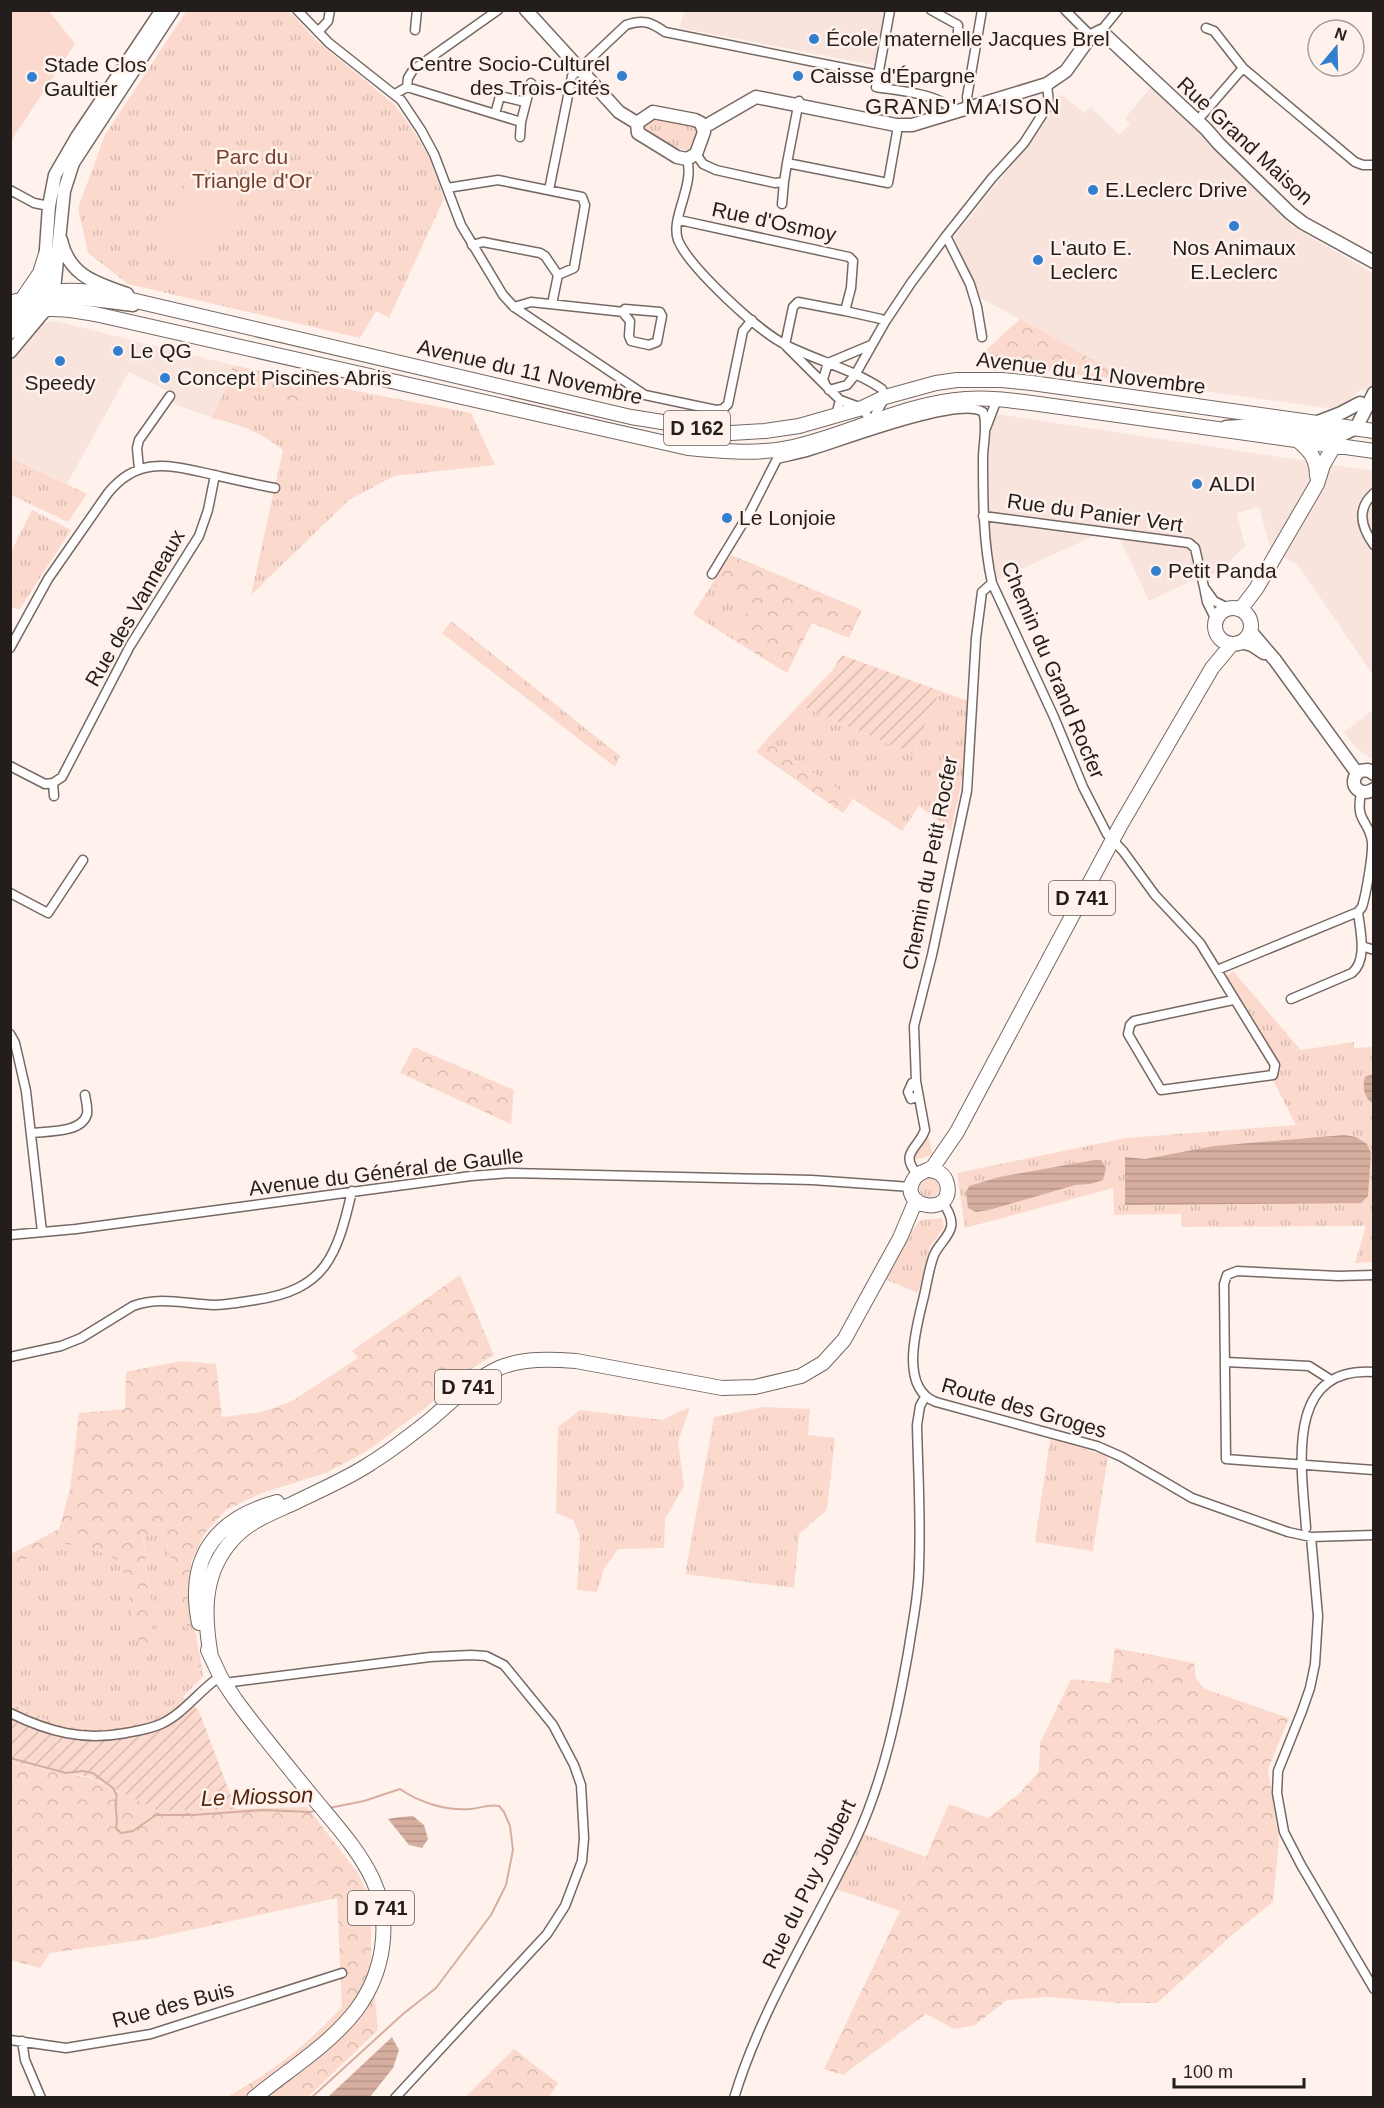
<svg xmlns="http://www.w3.org/2000/svg" width="1384" height="2108" font-family="Helvetica,sans-serif">
<style>
.built{fill:#f8e4dd}
.grass{fill:url(#grass-tufts)}
.forest{fill:url(#forest-crowns)}
.garden{fill:url(#garden-furrows)}
.pitch{fill:#fbdacd}
.water{fill:url(#water-rules)}
.lines{fill:none;stroke-linecap:round;stroke-linejoin:round}
.stream{stroke:#d6ae9f;stroke-width:2}
.street-casing{stroke:#766863;stroke-width:11}
.secondary-casing{stroke:#766863;stroke-width:15}
.primary-casing{stroke:#766863;stroke-width:16}
.street{stroke:#fff;stroke-width:8}
.secondary{stroke:#fff;stroke-width:12}
.primary{stroke:#fff;stroke-width:14}
.poi-dot{fill:#327fcf;stroke:#fff2ed;stroke-width:2}
.labels{text-anchor:middle;stroke-width:5;stroke-linejoin:round;paint-order:stroke}
.shield{fill:#fff2ed;stroke:#655e5a;stroke-width:1.5}
.shield-label{font-size:20px;font-weight:bold;fill:#231e1b}
.poi-label{font-size:21px;fill:#231e1b;stroke:#fff2ed;text-anchor:start}
.street-label{font-size:21px;fill:#231e1b;stroke:#fff2ed}
.park-label{font-size:21px;fill:#75402a;stroke:#fff2ed}
.neighbourhood-label{font-size:22px;letter-spacing:1.5px;fill:#231e1b;stroke:#fff2ed}
.water-label{font-size:22px;font-style:italic;fill:#55220c;stroke:#fff2ed}
</style>
<defs>
<pattern id="grass-tufts" width="24" height="20" patternUnits="userSpaceOnUse" patternTransform="scale(1.5)"><rect width="24" height="20" fill="#fbdacd"/><path d="M3 7l-1-3M5 7V3M7 7l1-3M15 17l-1-3M17 17v-4M19 17l1-3" fill="none" stroke="#d7bbaf"/></pattern>
<pattern id="forest-crowns" width="20" height="18" patternUnits="userSpaceOnUse" patternTransform="scale(1.5)"><rect width="20" height="18" fill="#fbdacd"/><path d="M2 6a3 3 0 1 1 6 0M12 15a3 3 0 1 1 6 0" fill="none" stroke="#d7bbaf"/></pattern>
<pattern id="garden-furrows" width="10" height="10" patternUnits="userSpaceOnUse" patternTransform="scale(1.5)"><rect width="10" height="10" fill="#fbdacd"/><path d="M-1 1l2-2M0 10L10 0M9 11l2-2" fill="none" stroke="#d7bbaf"/></pattern>
<pattern id="water-rules" width="6" height="5" patternUnits="userSpaceOnUse" patternTransform="scale(1.5)"><rect width="6" height="5" fill="#d6ae9f"/><path d="M0 2.5h6" fill="none" stroke="#b79588"/></pattern>
</defs>
<rect width="100%" height="100%" fill="#fff2ed"/>
<path class="built" d="M 684,11 L 884,11 L 874,65 L 680,28 Z
M 1152,86 L 1197,126 L 1210,146 L 1293,227 L 1373,273 L 1373,393 L 1361,389 L 1346,403 L 1334,409 L 1131,381 L 979,297 L 954,237 L 1026,147 L 1061,94 L 1085,113 L 1090,107 L 1119,134 L 1130,124 L 1125,118 Z
M 55,321 L 233,365 L 227,386 L 211,417 L 176,405 L 173,401 L 176,395 L 129,372 L 67,484 L 11,457 L 10,327 Z
M 996,414 L 1373,471 L 1373,675 L 1298,565 L 1271,551 L 1259,507 L 1237,513 L 1245,546 L 1219,572 L 1196,579 L 1149,601 L 1120,539 L 1094,536 L 997,580 L 990,553 L 989,439 Z
M 1373,710 L 1373,760 L 1354,746 L 1344,732 Z"/>
<path class="grass" d="M 187,10 L 289,11 L 318,42 L 395,105 L 415,133 L 429,157 L 444,199 L 389,318 L 376,311 L 360,338 L 128,284 L 88,253 L 78,208 L 105,135 Z
M 654,117 L 697,128 L 698,133 L 693,150 C 678,151 651,141 644,127 L 646,121 Z
M 325,385 L 471,413 L 495,465 L 394,476 L 349,500 L 251,595 L 283,450 C 260,432 240,424 211,418 L 227,386 L 314,407 Z
M 10,457 L 87,494 L 68,522 L 11,495 Z
M 32,510 L 71,530 L 19,610 L 11,606 L 10,554 Z
M 712,584 L 750,607 L 732,639 L 693,614 Z
M 451,621 L 620,756 L 615,767 L 442,633 Z
M 940,691 L 968,701 L 964,771 L 951,831 L 919,806 L 902,831 L 765,741 L 799,705 L 912,754 Z
M 1233,971 L 1301,1050 L 1354,1042 L 1354,1048 L 1373,1047 L 1373,1262 L 1355,1263 L 1366,1226 L 1182,1227 L 1181,1214 L 1114,1215 L 1113,1188 L 965,1228 L 957,1173 L 1126,1138 L 1296,1125 L 1272,1078 L 1277,1072 L 1225,977 Z
M 927,1132 L 933,1155 L 914,1160 L 913,1156 Z
M919 1188a10 10 0 1 1 20 0a10 10 0 1 1-20 0Z
M 942,1218 L 944,1227 L 930,1247 L 918,1293 L 887,1280 L 886,1275 L 904,1242 L 920,1220 Z
M 690,1407 L 678,1442 L 684,1486 L 665,1519 L 664,1548 L 618,1549 L 604,1569 L 597,1592 L 577,1590 L 580,1536 L 573,1520 L 556,1513 L 558,1427 L 580,1410 L 662,1420 Z
M 763,1407 L 810,1409 L 808,1435 L 835,1438 L 827,1510 L 799,1534 L 794,1588 L 685,1574 L 714,1417 Z
M 1050,1439 L 1108,1456 L 1093,1551 L 1035,1542 Z
M 143,1535 L 165,1535 L 197,1665 L 202,1668 L 203,1677 C 189,1690 174,1708 157,1717 C 152,1720 145,1721 139,1723 C 92,1737 53,1728 11,1702 L 10,1565 L 62,1544 L 90,1547 L 121,1562 L 144,1663 L 156,1637 Z
M 864,1834 L 926,1857 L 900,1911 L 836,1889 Z"/>
<path class="forest" d="M 1020,319 L 1131,381 L 989,364 L 987,349 Z
M 233,365 L 325,385 L 314,407 L 227,386 Z
M 731,555 L 862,610 L 849,638 L 812,623 L 787,673 L 732,639 L 749,607 L 712,584 Z
M 765,741 L 853,799 L 843,813 L 756,752 Z
M 414,1047 L 514,1090 L 511,1124 L 400,1073 Z
M 460,1275 L 494,1355 L 466,1372 L 427,1407 L 367,1451 L 326,1473 L 262,1493 L 226,1510 L 205,1533 L 191,1562 L 188,1593 L 202,1668 L 197,1666 L 165,1535 L 143,1536 L 156,1637 L 144,1664 L 121,1562 L 90,1547 L 62,1544 L 11,1565 L 11,1554 L 59,1529 L 70,1489 L 79,1413 L 125,1409 L 126,1372 L 181,1361 L 216,1364 L 222,1417 L 262,1412 L 292,1401 L 358,1358 L 352,1351 Z
M 1115,1648 L 1194,1663 L 1196,1679 L 1205,1689 L 1289,1718 L 1268,1769 L 1279,1840 L 1273,1902 L 1232,1935 L 1157,2003 L 1120,2003 L 1049,1997 L 1007,2000 L 975,2025 L 954,2029 L 926,2014 L 843,2075 L 824,2069 L 926,1857 L 949,1804 L 988,1818 L 1019,1794 L 1039,1771 L 1040,1743 L 1071,1679 L 1110,1683 Z
M 10,1762 L 90,1778 L 160,1811 L 307,1807 L 358,1873 L 371,1901 L 371,1957 L 378,2030 L 308,2097 L 227,2097 C 273,2071 306,2046 342,2007 L 337,1898 L 149,1939 L 50,1953 L 40,1968 L 11,1960 Z
M 514,2049 L 558,2083 L 549,2097 L 465,2097 Z"/>
<path class="garden" d="M 842,655 L 940,691 L 912,754 L 799,705 L 832,671 Z
M 182,1696 L 199,1711 L 236,1809 L 159,1811 L 90,1777 L 11,1762 L 10,1702 C 52,1727 91,1737 139,1723 C 145,1721 152,1720 157,1717 C 166,1713 174,1703 182,1696 Z"/>
<path class="pitch" d="M 11,10 L 49,11 L 75,44 L 11,141 Z
M 192,173 L 240,198 L 206,261 L 158,236 Z"/>
<path class="water" d="M 1373,1074 L 1374,1074 L 1373,1104 C 1364,1097 1362,1087 1365,1077 Z
M 1344,1135 L 1356,1137 L 1367,1144 L 1371,1153 L 1368,1196 L 1361,1203 L 1125,1205 L 1125,1157 L 1145,1159 L 1214,1146 Z
M 1094,1160 L 1101,1160 L 1106,1168 L 1103,1180 L 1090,1184 L 1075,1185 L 989,1210 L 976,1212 L 968,1208 L 966,1192 L 969,1186 L 999,1177 Z
M 400,1817 L 413,1816 L 424,1825 L 428,1839 L 422,1848 L 409,1845 L 388,1819 Z
M 392,2037 L 399,2050 L 393,2068 L 370,2097 L 328,2097 Z"/>
<g class="lines">
<path class="stream" d="M 10,1758 L 66,1773 L 83,1771 L 93,1773 L 113,1788 L 117,1796 C 113,1807 119,1816 116,1828 L 121,1833 L 133,1831 L 156,1815 L 193,1815 L 263,1810 L 310,1812 L 318,1810
M 311,2098 L 403,2014 L 436,1988 L 491,1915 L 506,1885 L 513,1850 L 510,1826 L 504,1812 L 499,1806 C 487,1804 482,1808 471,1809 C 447,1811 420,1803 400,1789 L 364,1801 L 329,1808"/>
<defs>
<path id="street" d="M 297,10 L 329,43 L 401,100 L 421,130 L 434,154 L 461,225 L 503,295 L 514,307 L 645,395 L 716,410 L 723,409 L 728,404 L 743,331 L 752,320
M 890,10 L 876,87 C 898,91 942,93 955,113
M 931,10 L 958,25 L 958,39 L 976,43
M 1065,10 L 1091,36
M 415,30 L 417,10
M 1101,31 L 1118,10
M 318,32 L 328,21 L 330,10
M 1243,68 L 1355,162 L 1363,165 L 1374,165
M 407,87 L 521,122 L 531,83
M 395,94 L 407,87 L 408,78 L 413,70 L 498,10
M 968,109 L 967,97 L 982,10
M 495,114 L 500,96 L 525,102
M 1197,121 L 1243,68 L 1214,31 L 1206,28
M 520,137 L 521,122
M 696,154 L 703,164 L 716,170 L 775,183 L 784,182 L 787,163 L 888,183 L 897,132 L 896,125
M 687,159 C 695,186 670,218 678,240 C 689,267 759,332 786,345 C 817,361 853,369 882,389 L 885,397 L 872,421
M 787,163 L 799,101
M 447,188 L 498,180 L 582,197 L 585,205 L 574,268 L 558,275
M 10,190 L 34,203 L 49,206
M 549,190 L 572,76 L 626,25 C 643,19 651,22 665,32 L 879,75
M 782,204 L 784,182
M 679,220 L 849,257 L 853,261 L 851,288 L 845,311 L 798,302 L 793,307 L 785,345
M 946,236 L 970,284 L 977,307 L 982,337
M 472,245 L 483,242 L 540,253 L 545,256 L 558,275
M 552,304 L 558,275
M 514,307 L 531,302 L 624,312 L 625,309 L 660,312 L 662,316 L 657,342 L 649,345 L 631,341 L 629,336 L 630,321 L 624,314 L 624,312
M 845,311 L 881,319 L 885,322
M 787,347 L 840,400 L 836,415
M 826,386 L 823,379 L 828,363 L 871,345
M 829,390 L 847,385 L 855,375 L 885,322 L 911,283 L 946,236 L 992,178 L 1024,143 L 1049,104 L 1047,84
M 840,400 L 862,408 L 873,424
M 986,428 L 997,399
M 139,469 L 137,448 L 139,440 L 170,396
M 1374,493 C 1356,509 1361,527 1374,545
M 983,516 L 1189,543 L 1195,548 L 1204,587
M 712,574 L 751,510 L 777,459 C 789,456 801,454 813,450 C 843,441 960,396 983,412 C 988,425 983,444 983,458 C 983,500 983,542 992,583 L 1054,717 L 1083,787 L 1107,834 L 1123,851 L 1155,895 L 1200,943 L 1275,1065 L 1273,1075 L 1161,1090 L 1128,1034 L 1130,1025 L 1134,1021 L 1233,1000
M 1216,620 L 1207,602 L 1204,587 L 1214,601 L 1228,608
M 10,648 L 48,579 L 108,493 C 138,456 169,465 210,474 C 232,479 253,484 275,488
M 10,766 L 45,784 L 53,783 L 54,796
M 53,783 L 62,777 L 130,646 L 199,536 L 208,510 L 215,475
M 10,893 L 48,913 L 83,860
M 1362,946 L 1374,950
M 1217,970 L 1358,912 L 1362,907 C 1366,895 1373,854 1372,842 C 1369,819 1355,823 1361,793
M 1291,999 L 1352,973 C 1368,960 1360,930 1358,912
M 10,1034 L 15,1043 L 26,1091 L 42,1232
M 916,1081 L 914,1026 L 932,955 L 967,791 L 976,638 L 982,592 L 992,583
M 31,1133 C 48,1131 82,1133 87,1114 C 88,1108 86,1101 85,1095
M 917,1174 C 899,1153 918,1149 925,1130 L 916,1081 L 912,1083 L 908,1092 L 911,1099 L 918,1096
M 942,1201 C 947,1209 953,1218 951,1227 C 949,1237 938,1245 934,1255 C 929,1268 927,1283 924,1296 C 917,1325 898,1388 936,1402 L 1097,1446 L 1122,1457 L 1192,1498 L 1288,1532 L 1311,1537 L 1374,1535
M 10,1235 L 76,1229 L 471,1176 L 511,1173 L 812,1180 L 911,1187
M 1374,1275 L 1338,1276 L 1237,1271 L 1227,1275 L 1224,1284 L 1226,1459 L 1374,1470
M 10,1357 L 61,1346 L 81,1338 L 133,1306 C 160,1296 186,1304 214,1305 C 227,1305 242,1302 255,1300 C 326,1290 337,1256 352,1191
M 1226,1362 L 1309,1366 L 1331,1380
M 1306,1528 C 1302,1469 1283,1366 1374,1372
M 1311,1537 L 1318,1616 L 1315,1664 L 1310,1688 L 1302,1711 L 1278,1771 L 1277,1793 L 1284,1832 L 1301,1865 L 1374,1989
M 224,1683 L 430,1657 L 471,1655 L 486,1656 L 504,1665 L 553,1725 L 574,1765 L 581,1785 L 584,1838 L 582,1861 L 565,1906 L 547,1934 L 395,2098
M 10,1713 C 49,1732 83,1741 126,1733 C 137,1731 150,1729 161,1724 C 181,1715 197,1694 214,1681 L 221,1678
M 10,2040 L 66,2048 L 151,2034 L 342,1973
M 22,2041 L 25,2060 L 41,2098
M 734,2098 C 762,2006 815,1925 856,1839 C 884,1779 898,1711 909,1647 C 913,1620 919,1593 919,1565 C 921,1519 918,1471 917,1425 L 920,1406 L 925,1397"/>
<path id="secondary" d="M 526,10 L 619,112 L 637,123
M 653,112 L 695,120 L 701,123 L 704,132 L 696,154 L 687,159 L 677,157 L 638,133 L 637,123 Z
M 704,127 L 756,97 L 896,125 L 912,125 L 1047,84 L 1066,71 L 1091,36 L 1101,31 L 1206,129 L 1219,144 L 1290,213 L 1303,223 L 1374,262
M 61,240 C 69,276 96,283 127,294
M 36,310 L 43,292 L 49,206 L 55,175 L 77,137 L 162,10
M 10,312 L 43,298
M 10,333 C 22,323 34,308 48,303 C 71,294 109,303 133,305
M 10,352 L 46,309 L 54,290 L 64,191 L 73,163 L 173,10
M 1315,423 L 1341,413 L 1360,403
M 1226,427 L 1254,425 L 1340,436 L 1356,428 L 1374,393
M 1251,632 L 1275,660 L 1357,773
M 1241,642 L 1252,645 L 1264,653
M 1374,774 L 1368,770 L 1360,771 C 1346,782 1359,799 1374,789"/>
<path id="primary" d="M 23,298 L 40,273 L 46,254
M 10,303 C 46,290 69,288 106,294 L 631,417 L 731,433 L 765,431 L 799,426 L 862,408 L 885,397 L 936,383 L 957,380 L 1002,380 L 1032,383 L 1374,431
M 10,319 C 19,316 29,312 38,310 C 56,307 77,311 95,314 L 688,448 C 723,451 758,455 793,447 C 851,434 905,403 966,399 C 990,397 1015,401 1039,404 L 1374,451
M 1297,440 C 1310,450 1317,459 1317,476
M1215 626a18 18 0 1 1 36 0a18 18 0 1 1-36 0Z
M 1238,609 L 1243,606 L 1256,589 L 1317,484 L 1323,465 L 1338,439
M 930,1170 C 938,1171 945,1175 947,1184 C 955,1218 896,1208 914,1179 C 919,1171 927,1172 933,1167 L 957,1132 L 1120,826 L 1212,668 L 1232,644
M 199,1623 C 186,1558 215,1519 277,1502
M 208,1650 L 221,1678 L 235,1699 C 259,1732 286,1764 311,1795 C 333,1822 358,1848 373,1880 C 392,1922 384,1972 357,2009 C 330,2045 288,2070 254,2098
M 211,1657 C 204,1617 202,1577 229,1544 C 246,1522 270,1514 294,1503 C 320,1490 347,1479 371,1463 C 392,1450 411,1435 430,1420 C 452,1401 473,1380 499,1368 C 523,1358 550,1359 576,1361 L 722,1388 L 755,1387 L 801,1376 L 823,1363 L 844,1340 L 900,1238 L 916,1200"/>
</defs>
<use href="#street" class="street-casing"/>
<use href="#secondary" class="secondary-casing"/>
<use href="#primary" class="primary-casing"/>
<use href="#street" class="street"/>
<use href="#secondary" class="secondary"/>
<use href="#primary" class="primary"/>
</g>
<g class="poi-dot">
<circle cx="814" cy="39" r="6"/>
<circle cx="622" cy="76" r="6"/>
<circle cx="798" cy="76" r="6"/>
<circle cx="32" cy="77" r="6"/>
<circle cx="1093" cy="190" r="6"/>
<circle cx="1234" cy="226" r="6"/>
<circle cx="1038" cy="260" r="6"/>
<circle cx="118" cy="351" r="6"/>
<circle cx="60" cy="361" r="6"/>
<circle cx="165" cy="378" r="6"/>
<circle cx="1197" cy="484" r="6"/>
<circle cx="727" cy="518" r="6"/>
<circle cx="1156" cy="571" r="6"/>
</g>
<g class="labels">
<g class="shield">
<rect x="664" y="411" width="66" height="34" rx="4.5"/>
<rect x="1049" y="881" width="66" height="34" rx="4.5"/>
<rect x="435" y="1370" width="66" height="34" rx="4.5"/>
<rect x="348" y="1891" width="66" height="34" rx="4.5"/>
</g>
<g class="shield-label">
<text x="697" y="435">D 162</text>
<text x="1082" y="905">D 741</text>
<text x="468" y="1394">D 741</text>
<text x="381" y="1915">D 741</text>
</g>
<g class="poi-label">
<text x="826" y="46">École maternelle Jacques Brel</text>
<text x="610" y="71" text-anchor="end">Centre Socio-Culturel<tspan x="610" dy="24">des Trois-Cités</tspan></text>
<text x="44" y="72">Stade Clos<tspan x="44" dy="24">Gaultier</tspan></text>
<text x="810" y="83">Caisse d'Épargne</text>
<text x="1105" y="197">E.Leclerc Drive</text>
<text x="1050" y="255">L'auto E.<tspan x="1050" dy="24">Leclerc</tspan></text>
<text x="1234" y="255" text-anchor="middle">Nos Animaux<tspan x="1234" dy="24">E.Leclerc</tspan></text>
<text x="130" y="358">Le QG</text>
<text x="177" y="385">Concept Piscines Abris</text>
<text x="60" y="390" text-anchor="middle">Speedy</text>
<text x="1209" y="491">ALDI</text>
<text x="739" y="525">Le Lonjoie</text>
<text x="1168" y="578">Petit Panda</text>
</g>
<g class="street-label">
<text transform="translate(1245 141) rotate(43)" y="7">Rue Grand Maison</text>
<text transform="translate(774 222) rotate(12)" y="7">Rue d'Osmoy</text>
<text transform="translate(530 372) rotate(13)" y="7">Avenue du 11 Novembre</text>
<text transform="translate(1091 373) rotate(7)" y="7">Avenue du 11 Novembre</text>
<text transform="translate(1095 513) rotate(8)" y="7">Rue du Panier Vert</text>
<text transform="translate(135 608) rotate(-60)" y="7">Rue des Vanneaux</text>
<text transform="translate(1053 670) rotate(67)" y="7">Chemin du Grand Rocfer</text>
<text transform="translate(930 863) rotate(-79)" y="7">Chemin du Petit Rocfer</text>
<text transform="translate(386 1172) rotate(-7)" y="7">Avenue du Général de Gaulle</text>
<text transform="translate(1024 1408) rotate(16)" y="7">Route des Groges</text>
<text transform="translate(809 1884) rotate(-64)" y="7">Rue du Puy Joubert</text>
<text transform="translate(173 2005) rotate(-15)" y="7">Rue des Buis</text>
</g>
<g class="park-label">
<text x="252" y="164">Parc du<tspan x="252" dy="24">Triangle d'Or</tspan></text>
</g>
<g class="neighbourhood-label">
<text x="963" y="114">GRAND' MAISON</text>
</g>
<g class="water-label">
<text transform="translate(257 1796) rotate(-2)" y="8">Le Miosson</text>
</g>
</g>
<rect width="1384" height="2108" fill="none" stroke="#231e1b" stroke-width="24"/>
<g transform="translate(1336 48) rotate(19)"><circle r="28" fill="#fff2ed" stroke="#a79d99" stroke-width="1.5"/>
<path d="M0-4.5L10 22L0 15L-10 22Z" fill="#327fcf"/>
<text y="-9" font-size="16" font-weight="bold" text-anchor="middle" fill="#231e1b">N</text>
</g>
<path d="M1174 2078v9h130v-9" fill="none" stroke="#231e1b" stroke-width="3"/>
<text x="1183" y="2078" font-size="18" fill="#231e1b" stroke="#fff2ed" stroke-width="4.5" paint-order="stroke">100 m</text>
</svg>
